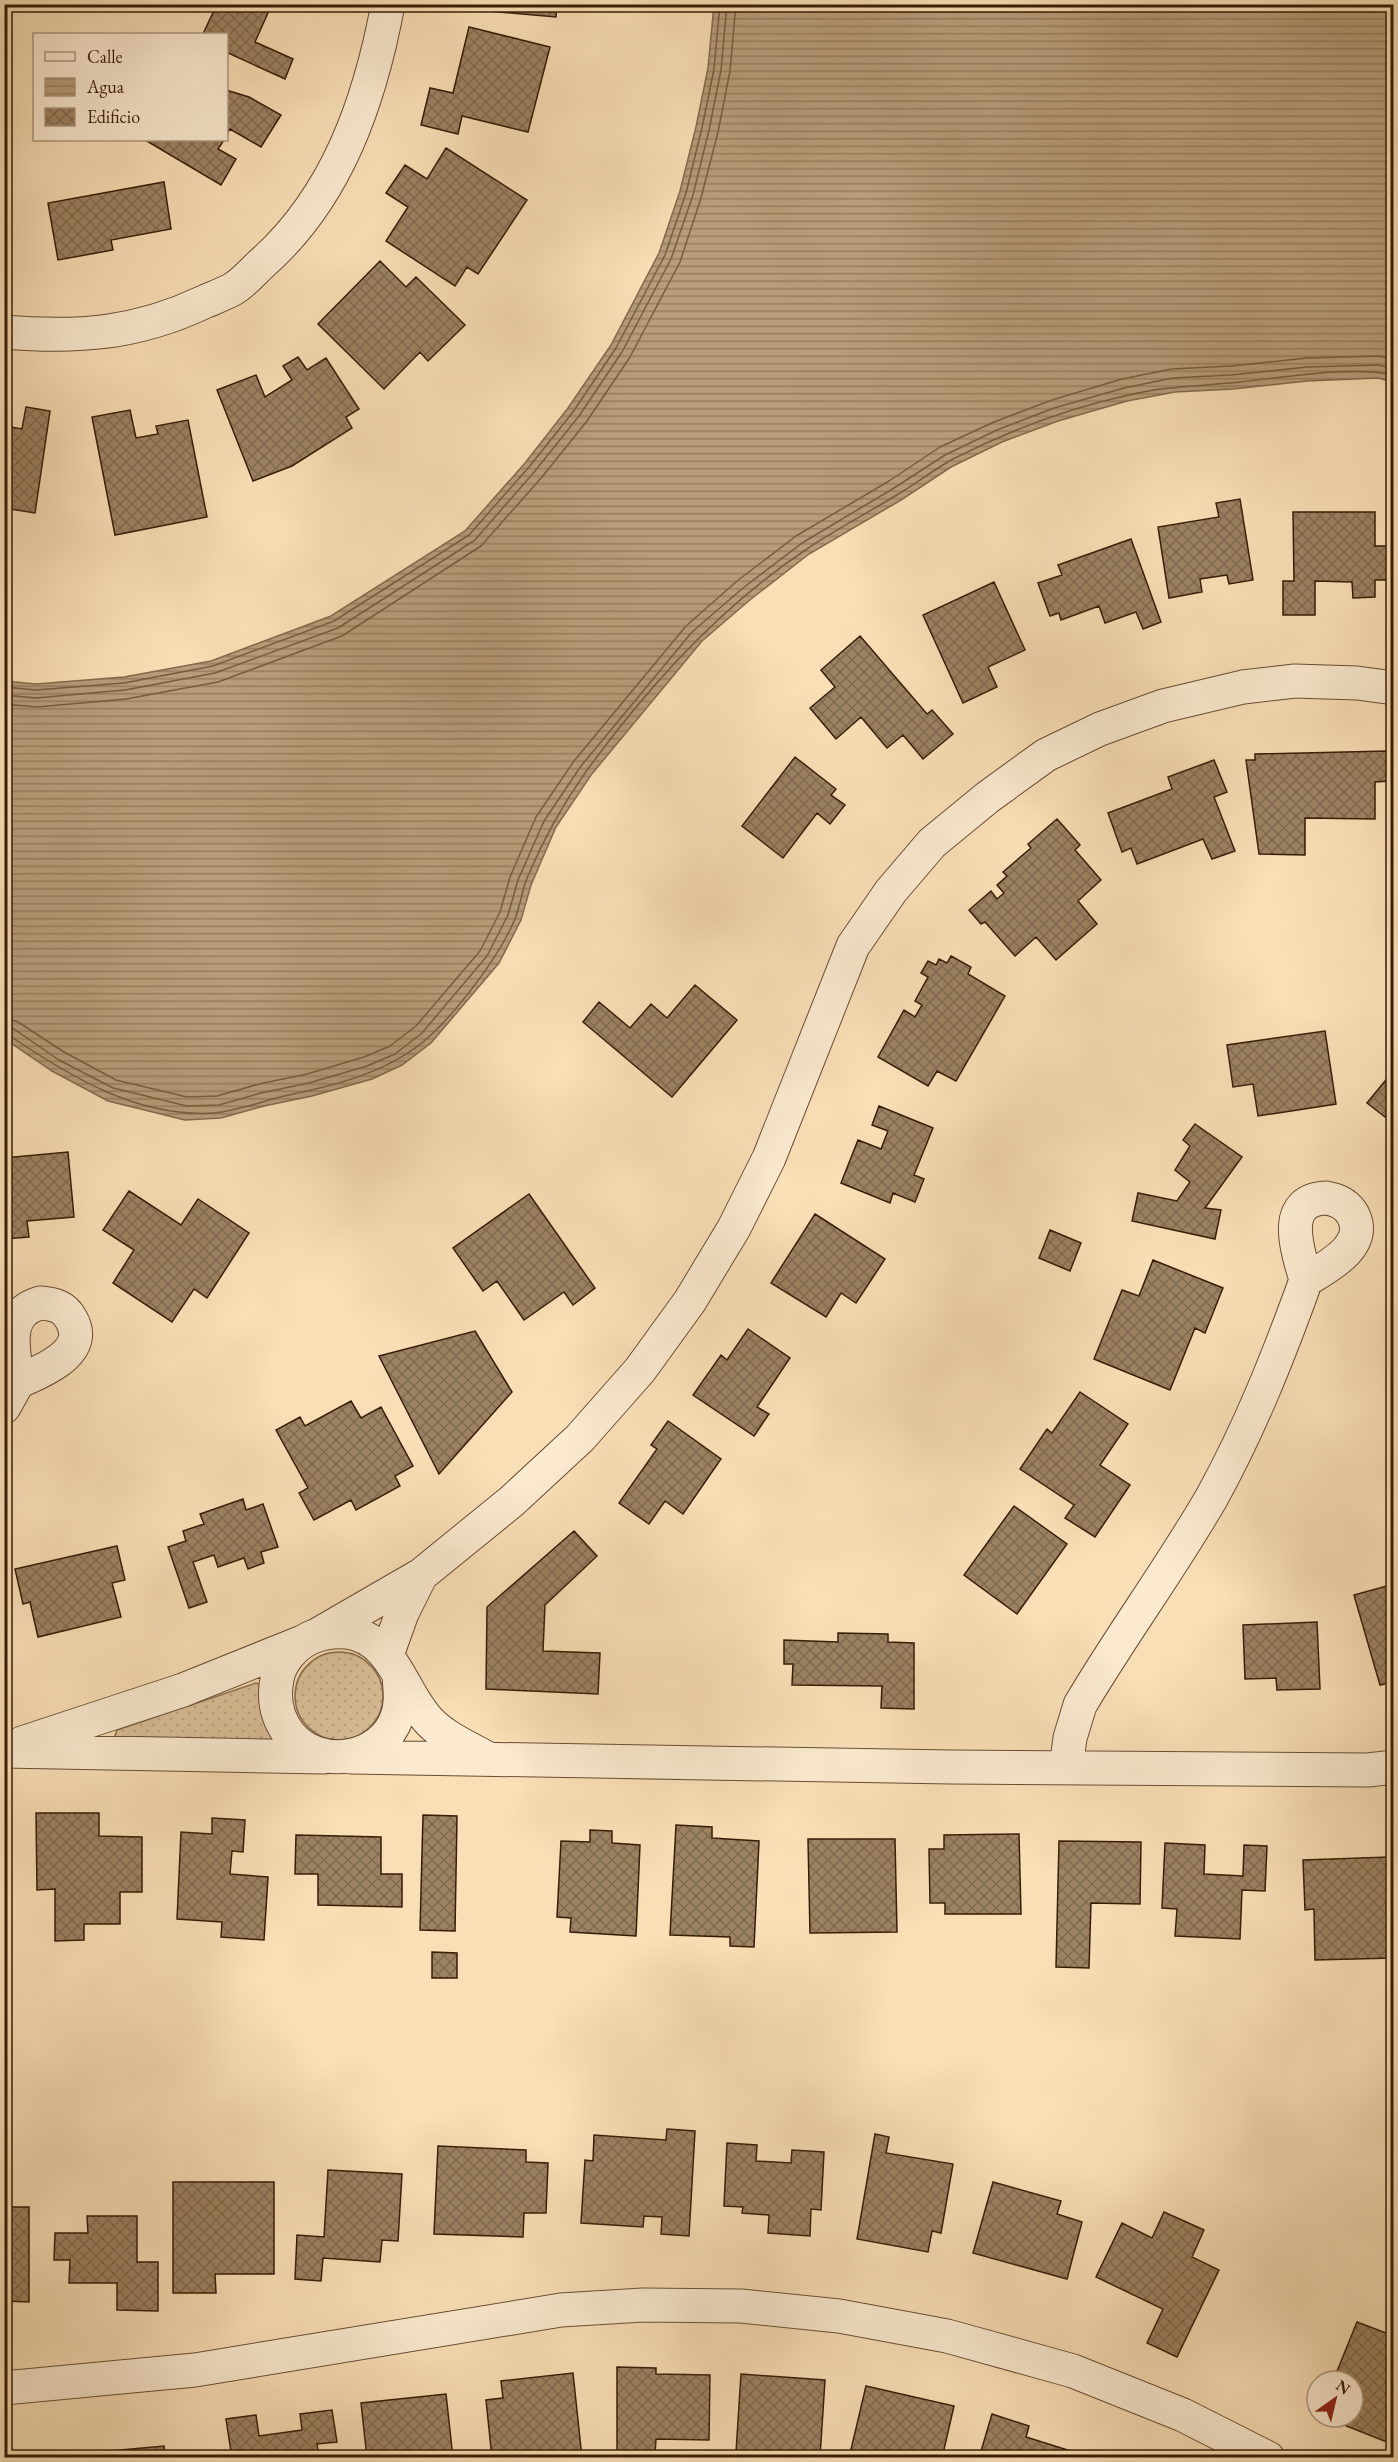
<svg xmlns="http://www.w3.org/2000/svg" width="1398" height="2462" font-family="'EB Garamond',serif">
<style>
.grass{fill:url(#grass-dots);stroke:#886e4f;stroke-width:1.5}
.water{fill:url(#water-rules);stroke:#846a4c;stroke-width:1.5}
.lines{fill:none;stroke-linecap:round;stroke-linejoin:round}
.shore{stroke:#775d40;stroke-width:1.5}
.building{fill:url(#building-cross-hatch);stroke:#371d06;stroke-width:1.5}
.minor-casing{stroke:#684e32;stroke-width:35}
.minor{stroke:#fbead0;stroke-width:33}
</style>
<defs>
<pattern id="grass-dots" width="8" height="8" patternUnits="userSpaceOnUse" patternTransform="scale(1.5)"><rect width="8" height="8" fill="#d8be98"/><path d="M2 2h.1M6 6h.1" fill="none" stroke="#baa382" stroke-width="1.8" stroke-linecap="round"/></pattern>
<pattern id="water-rules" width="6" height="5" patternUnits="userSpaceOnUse" patternTransform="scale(1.5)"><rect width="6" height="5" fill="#b79d7a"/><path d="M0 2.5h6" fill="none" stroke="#967f62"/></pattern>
<pattern id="building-cross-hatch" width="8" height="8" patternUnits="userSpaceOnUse" patternTransform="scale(1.5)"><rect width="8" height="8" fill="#9c8262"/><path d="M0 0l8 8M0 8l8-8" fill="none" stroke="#806a4f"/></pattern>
</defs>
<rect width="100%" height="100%" fill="#f9dfb6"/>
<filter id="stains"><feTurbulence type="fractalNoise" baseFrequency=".00333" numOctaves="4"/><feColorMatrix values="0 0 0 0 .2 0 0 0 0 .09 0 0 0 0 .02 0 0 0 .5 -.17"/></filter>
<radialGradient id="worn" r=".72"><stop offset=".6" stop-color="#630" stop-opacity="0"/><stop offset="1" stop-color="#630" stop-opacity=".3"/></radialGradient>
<path class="grass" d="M295 1696a44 44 0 1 1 88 0a44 44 0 1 1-88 0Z
M 256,1683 L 264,1686 L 273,1734 L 273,1743 L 119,1742 L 115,1736 L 117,1730 Z"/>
<path class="water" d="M 1388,4 L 1394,12 L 1393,382 L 1378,378 L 1307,381 L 1233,389 L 1175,392 L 1127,401 L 1058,421 L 1002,442 L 951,467 L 901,500 L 809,554 L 751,599 L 702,641 L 591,775 L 556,827 L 531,885 L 521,920 L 499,963 L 431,1043 L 402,1065 L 372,1079 L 312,1096 L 264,1106 L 221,1118 L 185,1120 L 108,1101 L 52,1071 L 5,1039 L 5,681 L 36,684 L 124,677 L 211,661 L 331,616 L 465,531 L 525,463 L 568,408 L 611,345 L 659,253 L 680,191 L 696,127 L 708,68 L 714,5 Z"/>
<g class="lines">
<path class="shore" d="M 4,687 L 36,690 L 124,683 L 213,666 L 334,621 L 469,535 L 529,467 L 573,412 L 616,348 L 665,255 L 686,193 L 702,128 L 714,69 L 720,4
M 4,695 L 36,698 L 125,690 L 215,673 L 338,628 L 475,540 L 535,471 L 579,416 L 622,352 L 671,259 L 693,195 L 709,130 L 721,70 L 727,4
M 4,704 L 37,707 L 126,699 L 218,682 L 342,636 L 481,546 L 542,477 L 587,421 L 630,357 L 680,262 L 701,198 L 718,132 L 730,71 L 736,4
M 4,1018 L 18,1022 L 64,1052 L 116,1080 L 187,1097 L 217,1096 L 259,1084 L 307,1074 L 364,1057 L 390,1046 L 416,1026 L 480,951 L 500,912 L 510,877 L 536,817 L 574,761 L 686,626 L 737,581 L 796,536 L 889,481 L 940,447 L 994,422 L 1052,400 L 1122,379 L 1172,369 L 1231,366 L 1307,358 L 1379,356 L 1394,359
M 4,1027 L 14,1029 L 59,1060 L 113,1088 L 187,1106 L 219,1105 L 261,1093 L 309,1083 L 367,1066 L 395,1054 L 422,1033 L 487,956 L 508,915 L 518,880 L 544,821 L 581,766 L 692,632 L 743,588 L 802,543 L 894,488 L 945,455 L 997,430 L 1054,408 L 1124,388 L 1173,378 L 1231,375 L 1307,367 L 1378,365 L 1394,368
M 4,1035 L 10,1036 C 71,1077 138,1118 214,1113 C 239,1111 264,1100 289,1095 C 336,1085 385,1073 423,1042 C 455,1015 499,957 515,919 C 520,906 522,891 527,878 C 543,840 561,807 585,773 C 645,690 721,606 807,549 C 835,530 866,514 895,496 C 914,485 933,470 953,459 C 1008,431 1069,408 1129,395 C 1166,386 1203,386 1240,382 C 1286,377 1349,366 1394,375"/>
</g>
<path class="building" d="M 217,4 L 272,4 L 255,42 L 293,59 L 285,79 L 226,52 L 226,34 L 203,34 Z
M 467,4 L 557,4 L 556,17 L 466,9 Z
M 469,27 L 550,47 L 528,132 L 462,116 L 458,134 L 421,125 L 430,88 L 453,93 Z
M 226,90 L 249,97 L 281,115 L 261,147 L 230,129 L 226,135 Z
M 145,140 L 224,140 L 218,149 L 236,159 L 221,185 Z
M 446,148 L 527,200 L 478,274 L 467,267 L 455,286 L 386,241 L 408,207 L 386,193 L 405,165 L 427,179 Z
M 164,182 L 171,229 L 111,240 L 113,250 L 58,260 L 48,203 Z
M 380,261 L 406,287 L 416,277 L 465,325 L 428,361 L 420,352 L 384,389 L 318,324 Z
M 298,357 L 307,370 L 326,358 L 359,409 L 346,417 L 352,428 L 292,466 L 253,481 L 217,390 L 256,375 L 265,397 L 292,380 L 283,366 Z
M 26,407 L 50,411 L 35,513 L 4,508 L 4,426 L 22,429 Z
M 130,410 L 136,438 L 158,434 L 156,426 L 188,420 L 207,517 L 115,535 L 92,417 Z
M 1240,499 L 1253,580 L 1229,584 L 1227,575 L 1200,579 L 1202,592 L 1169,598 L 1158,527 L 1219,517 L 1216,503 Z
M 1293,512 L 1375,512 L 1375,546 L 1394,546 L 1394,580 L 1375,580 L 1375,597 L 1353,598 L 1352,582 L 1315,581 L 1315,615 L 1283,615 L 1283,581 L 1294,581 Z
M 1131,539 L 1161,622 L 1143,629 L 1136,612 L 1105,623 L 1099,606 L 1061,620 L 1059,613 L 1050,616 L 1038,583 L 1062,575 L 1058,565 Z
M 994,582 L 1025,650 L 988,667 L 997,687 L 963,703 L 923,615 Z
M 860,636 L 927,714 L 932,710 L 953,734 L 923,759 L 903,735 L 887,748 L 861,717 L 836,739 L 810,708 L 835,687 L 821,670 Z
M 1387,751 L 1389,781 L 1375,782 L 1375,819 L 1305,818 L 1305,855 L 1259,854 L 1246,760 L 1255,760 L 1255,754 Z
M 795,757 L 836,789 L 831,795 L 845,805 L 830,824 L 817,813 L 783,858 L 742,826 Z
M 1214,760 L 1227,792 L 1214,797 L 1235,851 L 1212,859 L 1203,839 L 1137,864 L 1131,848 L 1122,852 L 1108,813 L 1172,789 L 1168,777 Z
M 1057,819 L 1080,845 L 1075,850 L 1101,880 L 1078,901 L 1097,924 L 1056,960 L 1036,937 L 1015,956 L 985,922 L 981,924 L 969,910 L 991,891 L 997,899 L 1004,893 L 997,885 L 1007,876 L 1003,872 L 1031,848 L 1028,844 Z
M 951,956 L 971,967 L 968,974 L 1005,996 L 956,1081 L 937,1071 L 928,1086 L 878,1057 L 904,1010 L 915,1017 L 922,1005 L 915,1001 L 928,977 L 921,973 L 928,961 L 936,965 L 939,959 L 947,963 Z
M 695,985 L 737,1020 L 672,1097 L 583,1022 L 599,1002 L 630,1028 L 651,1004 L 667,1018 Z
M 1325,1031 L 1336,1104 L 1258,1116 L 1253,1084 L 1233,1087 L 1227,1045 Z
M 1394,1070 L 1394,1124 L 1367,1103 Z
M 879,1106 L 933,1128 L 914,1175 L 924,1179 L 915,1202 L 893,1193 L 890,1203 L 841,1183 L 858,1140 L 881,1149 L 888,1131 L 872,1125 Z
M 1195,1124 L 1242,1157 L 1205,1208 L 1221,1210 L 1215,1239 L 1132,1221 L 1138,1193 L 1177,1201 L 1190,1182 L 1175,1170 L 1190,1146 L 1183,1140 Z
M 68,1152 L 74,1217 L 27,1221 L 29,1237 L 4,1239 L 4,1158 Z
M 129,1191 L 181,1225 L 198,1199 L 249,1233 L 207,1298 L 194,1289 L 172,1322 L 113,1283 L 134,1250 L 103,1230 Z
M 529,1194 L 595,1288 L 573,1305 L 564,1292 L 524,1320 L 497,1281 L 483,1291 L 453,1248 Z
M 815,1214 L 885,1259 L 856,1303 L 841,1293 L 826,1317 L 771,1283 Z
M 1050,1230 L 1081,1243 L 1070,1271 L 1039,1258 Z
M 1153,1260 L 1223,1288 L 1205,1333 L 1195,1328 L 1170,1390 L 1094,1359 L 1122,1290 L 1139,1296 Z
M 748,1329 L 790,1358 L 757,1407 L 769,1414 L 754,1436 L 693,1395 L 721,1355 L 727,1360 Z
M 475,1331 L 512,1392 L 439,1474 L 379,1356 Z
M 1080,1392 L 1128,1424 L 1100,1465 L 1130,1485 L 1095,1537 L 1065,1518 L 1074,1505 L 1020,1469 L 1047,1429 L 1052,1433 Z
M 351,1401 L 361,1418 L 381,1407 L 413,1466 L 395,1476 L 400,1486 L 356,1510 L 351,1500 L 314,1520 L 299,1493 L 308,1488 L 276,1430 L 300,1417 L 305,1426 Z
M 668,1421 L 721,1459 L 683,1514 L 665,1501 L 649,1524 L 619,1503 L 657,1449 L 651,1445 Z
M 243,1499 L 246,1510 L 263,1504 L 278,1547 L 261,1552 L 264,1563 L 248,1569 L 244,1558 L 218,1567 L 214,1555 L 193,1562 L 207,1602 L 189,1608 L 168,1547 L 186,1541 L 183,1531 L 204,1524 L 200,1514 Z
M 1014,1506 L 1067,1544 L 1017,1614 L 964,1575 Z
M 574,1531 L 597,1556 L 545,1605 L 543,1651 L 600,1653 L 598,1694 L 486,1689 L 487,1607 Z
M 117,1546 L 125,1580 L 112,1583 L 121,1617 L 38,1637 L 30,1602 L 23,1604 L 15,1569 Z
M 1394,1584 L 1394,1682 L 1380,1685 L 1354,1595 Z
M 1317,1622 L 1320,1689 L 1277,1690 L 1276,1678 L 1245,1679 L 1243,1625 Z
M 838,1633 L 888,1634 L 888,1642 L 914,1643 L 914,1709 L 881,1708 L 882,1686 L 792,1685 L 793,1664 L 784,1664 L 784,1640 L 838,1642 Z
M 36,1813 L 99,1813 L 99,1836 L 142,1837 L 142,1892 L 120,1892 L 120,1924 L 84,1924 L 84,1940 L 55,1941 L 55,1889 L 37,1890 Z
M 423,1815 L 457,1816 L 455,1931 L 420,1930 Z
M 212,1818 L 245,1820 L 243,1852 L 232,1851 L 230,1874 L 268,1877 L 264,1940 L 221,1937 L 222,1922 L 177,1919 L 181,1832 L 212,1834 Z
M 676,1825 L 712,1827 L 712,1838 L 759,1841 L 754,1947 L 730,1946 L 730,1937 L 670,1935 Z
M 590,1830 L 612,1831 L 612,1843 L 640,1845 L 636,1936 L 570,1932 L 571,1918 L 557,1917 L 561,1841 L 590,1842 Z
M 1019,1834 L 1021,1914 L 945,1914 L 945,1903 L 930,1903 L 929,1849 L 944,1849 L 944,1835 Z
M 296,1835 L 381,1837 L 381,1874 L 402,1874 L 402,1907 L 318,1905 L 318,1874 L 295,1874 Z
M 808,1839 L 895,1839 L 897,1932 L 810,1933 Z
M 1059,1841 L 1141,1842 L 1140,1904 L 1091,1903 L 1089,1968 L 1056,1967 Z
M 1165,1843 L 1205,1845 L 1204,1874 L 1243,1876 L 1244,1845 L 1267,1846 L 1265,1891 L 1242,1890 L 1240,1939 L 1175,1936 L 1177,1909 L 1162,1908 Z
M 1389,1857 L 1390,1865 L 1394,1865 L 1394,1906 L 1391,1906 L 1393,1958 L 1315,1960 L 1314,1909 L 1305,1910 L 1303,1860 Z
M 432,1952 L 457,1953 L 457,1978 L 432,1978 Z
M 667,2129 L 695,2131 L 689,2236 L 661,2234 L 662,2217 L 644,2216 L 643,2227 L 581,2223 L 585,2160 L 593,2161 L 594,2135 L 666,2140 Z
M 875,2134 L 889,2137 L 886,2153 L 953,2164 L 941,2233 L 932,2231 L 928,2252 L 857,2239 Z
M 727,2143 L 757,2145 L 756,2161 L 791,2163 L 792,2150 L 824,2152 L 821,2210 L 811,2209 L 810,2236 L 768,2233 L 769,2215 L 742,2213 L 743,2207 L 724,2206 Z
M 438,2146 L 526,2150 L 526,2162 L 548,2163 L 546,2213 L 524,2213 L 523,2237 L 434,2234 Z
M 328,2170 L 402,2174 L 398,2241 L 382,2240 L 380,2262 L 323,2258 L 321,2281 L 295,2279 L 297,2235 L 324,2237 Z
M 173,2182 L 274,2182 L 274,2274 L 215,2274 L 216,2293 L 173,2293 Z
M 993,2182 L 1061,2201 L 1057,2214 L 1082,2222 L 1067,2279 L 973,2253 Z
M 4,2207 L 29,2207 L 29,2302 L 4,2301 Z
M 1164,2212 L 1204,2230 L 1192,2257 L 1219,2270 L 1177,2357 L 1147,2343 L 1163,2309 L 1096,2277 L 1122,2223 L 1152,2238 Z
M 87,2216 L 137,2216 L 137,2262 L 158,2262 L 158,2311 L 117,2310 L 117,2283 L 69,2283 L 70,2260 L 54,2260 L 55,2233 L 88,2233 Z
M 1357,2322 L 1394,2336 L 1394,2445 L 1324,2417 L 1353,2417 L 1353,2381 L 1333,2381 Z
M 617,2367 L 656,2368 L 656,2374 L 710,2375 L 709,2440 L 656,2439 L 655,2454 L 617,2454 Z
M 573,2373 L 582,2458 L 492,2458 L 486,2400 L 503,2398 L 501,2381 Z
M 741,2374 L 825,2380 L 820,2457 L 778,2455 L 777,2458 L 753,2458 L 753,2453 L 736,2452 Z
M 866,2386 L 954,2406 L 942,2458 L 849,2458 Z
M 446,2394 L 453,2458 L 367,2458 L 361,2403 Z
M 332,2410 L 337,2442 L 317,2444 L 319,2458 L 232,2458 L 226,2419 L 256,2415 L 259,2436 L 302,2430 L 300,2414 Z
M 992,2414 L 1029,2426 L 1026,2437 L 1074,2452 L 1072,2458 L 979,2458 Z
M 164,2446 L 165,2458 L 99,2458 L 98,2452 Z"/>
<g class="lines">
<defs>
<path id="minor" d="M 4,332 C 79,338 136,334 204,302 C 213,298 224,294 233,289 C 243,283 252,273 260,265 C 337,198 370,101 388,4
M 1326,1198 C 1338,1200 1347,1204 1353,1215 C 1369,1246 1327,1267 1306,1280 C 1298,1251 1279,1200 1326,1198 Z
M 40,1303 C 54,1304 64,1306 71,1319 C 91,1353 41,1371 18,1382 C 14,1352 2,1314 40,1303 Z
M 4,1407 L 18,1382
M 319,1634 L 421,1575 L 512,1501 L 580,1438 L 640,1370 L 690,1301 L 734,1228 L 769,1158 L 853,946 L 891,891 L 932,843 L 988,797 L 1046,755 L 1100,729 L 1163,706 L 1243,687 L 1295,681 L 1357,683 L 1394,688
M 387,1655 L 402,1613 L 421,1575
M 399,1676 C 400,1690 402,1703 397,1717 C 382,1761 318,1771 289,1734 C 277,1718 273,1699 277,1679 C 280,1661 295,1645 310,1638 C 321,1633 333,1631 346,1632 C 394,1638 400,1690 429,1721 C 444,1737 467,1747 487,1758
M 22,1743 L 183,1690 L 300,1643
M 4,1751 L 324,1757
M 351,1757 L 951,1767 L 1368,1770 L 1394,1767
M 1066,1768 L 1070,1738 L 1080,1705 C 1122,1634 1171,1568 1212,1497 C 1250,1428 1279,1355 1306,1280
M 4,2388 L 195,2370 L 561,2310 L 643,2305 L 741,2306 L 839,2316 L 947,2336 L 1073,2371 L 1183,2415 L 1268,2458"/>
</defs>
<use href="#minor" class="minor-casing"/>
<use href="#minor" class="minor"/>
</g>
<rect width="1398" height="2462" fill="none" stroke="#f9dfb6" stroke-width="24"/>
<rect x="6" y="6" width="1386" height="2450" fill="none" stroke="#371d06" stroke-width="3"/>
<rect x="12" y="12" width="1374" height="2438" fill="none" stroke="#371d06" stroke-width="1.5"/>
<rect x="33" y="33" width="195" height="108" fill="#fbead0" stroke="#ad987f" stroke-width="1.5"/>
<rect x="45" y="52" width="30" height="9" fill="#fbead0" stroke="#ad987f" stroke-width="1.5"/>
<text x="87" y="63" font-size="18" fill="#371d06">Calle</text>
<rect x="45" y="78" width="30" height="18" fill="url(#water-rules)" stroke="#ad987f" stroke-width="1.5"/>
<text x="87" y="93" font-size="18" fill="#371d06">Agua</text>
<rect x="45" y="108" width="30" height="18" fill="url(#building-cross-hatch)" stroke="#ad987f" stroke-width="1.5"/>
<text x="87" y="123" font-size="18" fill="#371d06">Edificio</text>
<g transform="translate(1335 2399) rotate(34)"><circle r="28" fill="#fbead0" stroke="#ad987f" stroke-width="1.5"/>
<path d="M0-4.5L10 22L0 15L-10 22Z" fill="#8f2418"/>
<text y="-9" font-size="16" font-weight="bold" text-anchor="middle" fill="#371d06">N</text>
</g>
<rect width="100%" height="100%" filter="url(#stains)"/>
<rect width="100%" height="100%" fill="url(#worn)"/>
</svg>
